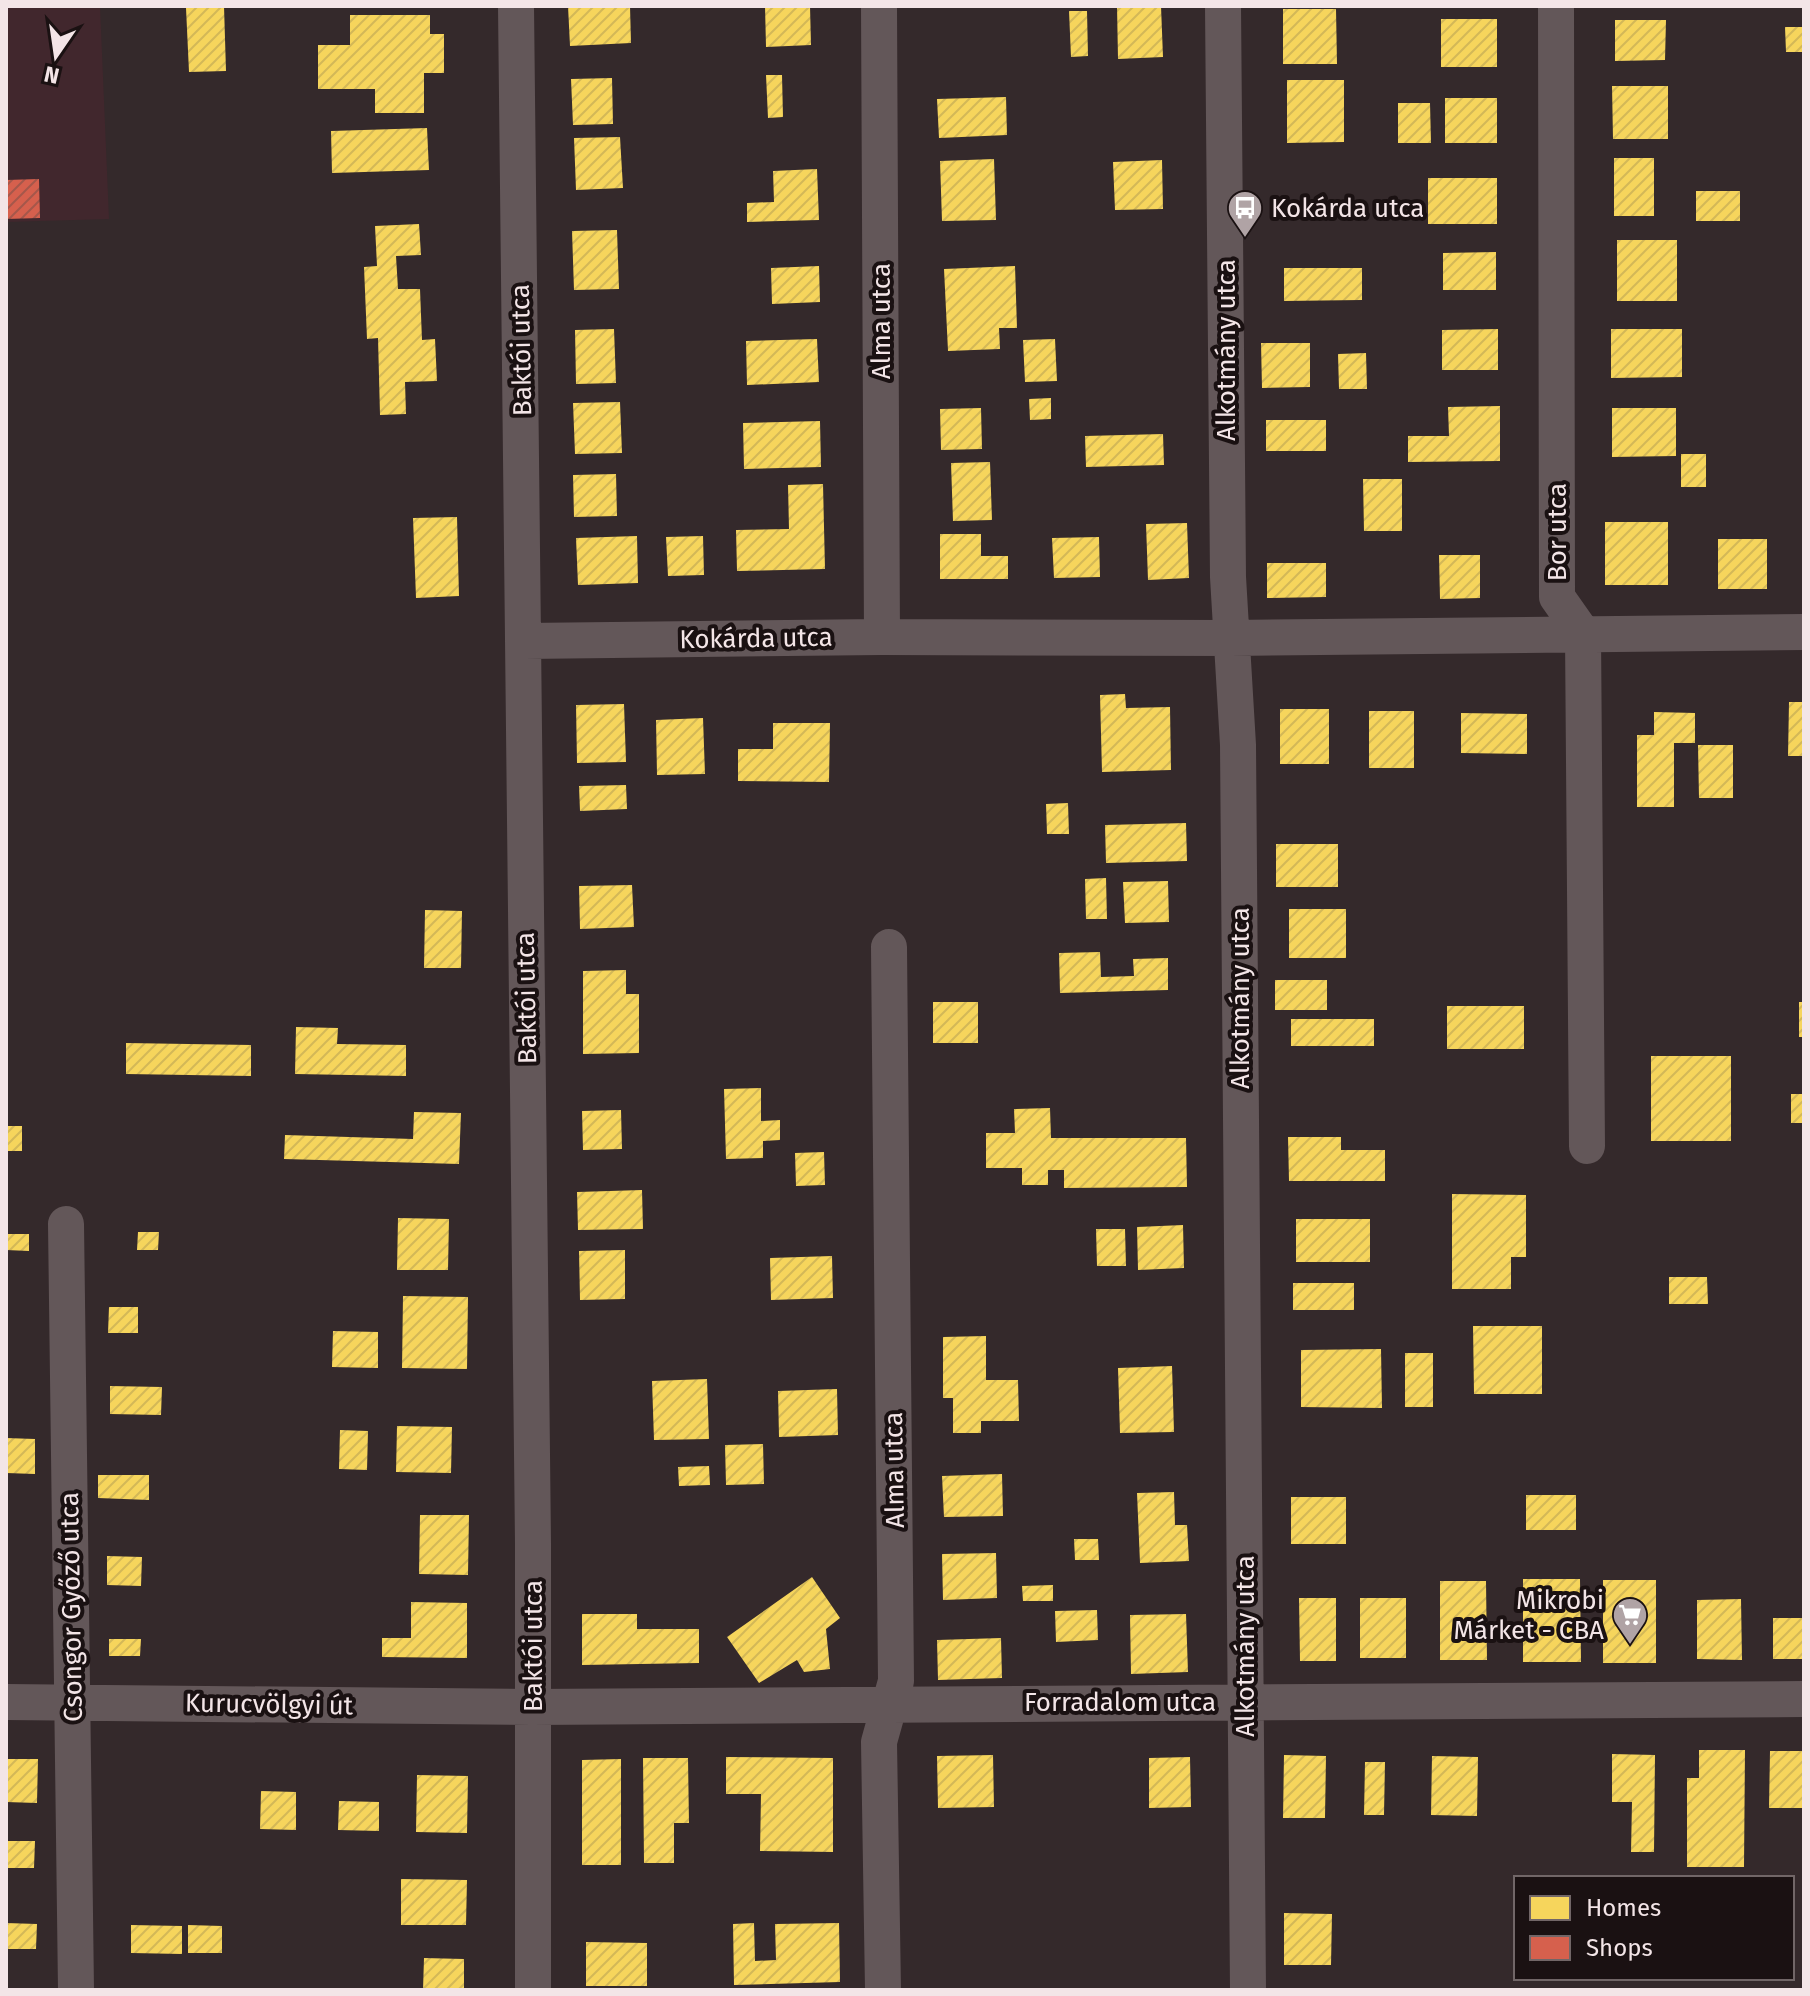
<svg xmlns="http://www.w3.org/2000/svg" width="1810" height="1996" font-family="'Fira Sans',sans-serif">
<style>
.built{fill:#41272d}
.homes{fill:url(#homes-hatch)}
.shops{fill:url(#shops-hatch)}
.lines{fill:none;stroke-linecap:round;stroke-linejoin:round}
.minor{stroke:#635759;stroke-width:36}
.labels{text-anchor:middle;stroke-width:8;stroke-linejoin:round;paint-order:stroke}
.poi-label{font-size:26px;fill:#f3e5e7;stroke:#1a1112;text-anchor:start}
.street-label{font-size:26px;fill:#f3e5e7;stroke:#1a1112}
</style>
<defs>
<pattern id="homes-hatch" width="6" height="6" patternUnits="userSpaceOnUse" patternTransform="scale(2)"><rect width="6" height="6" fill="#f6d55c"/><path d="M-1 1l2-2M0 6l6-6M5 7l2-2" fill="none" stroke="#d3b857"/></pattern>
<pattern id="shops-hatch" width="6" height="6" patternUnits="userSpaceOnUse" patternTransform="scale(2)"><rect width="6" height="6" fill="#d6604d"/><path d="M-1 1l2-2M0 6l6-6M5 7l2-2" fill="none" stroke="#a5574a"/></pattern>
</defs>
<rect width="100%" height="100%" fill="#34292b"/>
<path class="built" d="M 6,6 L 100,6 L 109,219 L 6,222 Z"/>
<path class="homes" d="M 224,6 L 226,71 L 189,72 L 186,8 Z
M 568,6 L 630,6 L 631,43 L 570,46 Z
M 765,6 L 810,6 L 811,45 L 766,47 Z
M 1117,6 L 1161,6 L 1163,57 L 1118,59 Z
M 1283,9 L 1336,9 L 1337,64 L 1283,64 Z
M 1069,11 L 1087,11 L 1088,56 L 1071,57 Z
M 350,15 L 430,15 L 430,34 L 444,34 L 444,73 L 424,73 L 424,113 L 375,113 L 375,89 L 318,89 L 318,45 L 350,45 Z
M 1441,19 L 1497,19 L 1497,67 L 1441,67 Z
M 1615,20 L 1666,20 L 1665,60 L 1615,61 Z
M 1785,27 L 1804,27 L 1804,52 L 1786,52 Z
M 766,75 L 782,75 L 783,117 L 768,118 Z
M 612,78 L 613,124 L 573,125 L 571,79 Z
M 1287,80 L 1344,80 L 1344,142 L 1287,143 Z
M 1612,86 L 1668,86 L 1668,139 L 1613,139 Z
M 1006,97 L 1007,135 L 939,138 L 937,99 Z
M 1445,98 L 1497,98 L 1497,143 L 1445,143 Z
M 1398,103 L 1430,103 L 1431,143 L 1398,143 Z
M 427,128 L 429,170 L 332,173 L 331,131 Z
M 620,137 L 623,188 L 576,190 L 574,138 Z
M 1614,158 L 1654,158 L 1654,216 L 1614,216 Z
M 994,159 L 996,220 L 942,221 L 940,161 Z
M 1162,160 L 1163,209 L 1115,210 L 1113,162 Z
M 817,169 L 819,220 L 747,222 L 747,203 L 774,202 L 773,171 Z
M 1428,178 L 1497,178 L 1497,224 L 1428,224 Z
M 1696,191 L 1740,191 L 1740,221 L 1696,221 Z
M 419,224 L 421,255 L 396,256 L 398,289 L 420,289 L 422,340 L 435,339 L 437,381 L 405,382 L 406,414 L 380,415 L 378,338 L 367,339 L 364,267 L 377,266 L 375,226 Z
M 617,230 L 619,289 L 574,290 L 572,231 Z
M 1617,240 L 1677,240 L 1677,301 L 1617,301 Z
M 1496,252 L 1496,290 L 1443,290 L 1443,253 Z
M 819,266 L 820,302 L 772,304 L 771,268 Z
M 1015,266 L 1017,328 L 999,328 L 1000,349 L 948,351 L 944,269 Z
M 1284,268 L 1362,268 L 1362,300 L 1284,301 Z
M 614,329 L 616,383 L 576,384 L 575,330 Z
M 1498,329 L 1498,370 L 1442,370 L 1442,330 Z
M 1611,329 L 1682,329 L 1682,377 L 1611,378 Z
M 817,339 L 819,382 L 747,385 L 746,341 Z
M 1055,339 L 1057,381 L 1025,382 L 1023,340 Z
M 1261,343 L 1310,343 L 1310,387 L 1262,388 Z
M 1366,353 L 1367,389 L 1339,389 L 1338,354 Z
M 1051,398 L 1051,419 L 1030,420 L 1029,399 Z
M 620,402 L 622,453 L 575,454 L 573,403 Z
M 1500,406 L 1500,461 L 1408,462 L 1408,436 L 1449,436 L 1448,407 Z
M 981,408 L 982,449 L 941,450 L 940,409 Z
M 1612,408 L 1676,408 L 1676,456 L 1612,457 Z
M 1266,420 L 1326,420 L 1326,451 L 1266,451 Z
M 820,421 L 821,467 L 744,469 L 743,423 Z
M 1163,434 L 1164,465 L 1086,467 L 1085,436 Z
M 1681,454 L 1706,454 L 1706,487 L 1681,487 Z
M 990,462 L 992,520 L 953,521 L 951,463 Z
M 616,474 L 617,516 L 574,517 L 573,475 Z
M 1363,479 L 1402,479 L 1402,531 L 1364,531 Z
M 823,484 L 825,569 L 737,571 L 736,530 L 789,529 L 788,485 Z
M 457,517 L 459,596 L 416,598 L 413,518 Z
M 1605,522 L 1668,522 L 1668,585 L 1605,585 Z
M 1187,523 L 1189,578 L 1148,580 L 1146,524 Z
M 940,534 L 981,534 L 981,556 L 1008,556 L 1008,579 L 940,579 Z
M 637,536 L 638,583 L 578,585 L 576,538 Z
M 703,536 L 704,575 L 668,576 L 666,537 Z
M 1099,537 L 1100,577 L 1054,578 L 1052,538 Z
M 1718,539 L 1767,539 L 1767,589 L 1718,589 Z
M 1439,555 L 1480,555 L 1480,598 L 1440,599 Z
M 1267,563 L 1326,563 L 1326,597 L 1267,598 Z
M 1125,694 L 1126,708 L 1170,707 L 1171,770 L 1102,772 L 1100,695 Z
M 1789,702 L 1804,702 L 1804,756 L 1788,756 Z
M 624,704 L 626,762 L 577,763 L 576,705 Z
M 1280,709 L 1329,709 L 1329,764 L 1280,764 Z
M 1369,711 L 1414,711 L 1414,768 L 1369,768 Z
M 1654,712 L 1695,713 L 1695,743 L 1674,743 L 1674,807 L 1637,807 L 1637,735 L 1654,735 Z
M 1461,713 L 1527,714 L 1527,754 L 1461,753 Z
M 703,718 L 705,774 L 657,775 L 656,720 Z
M 773,723 L 830,723 L 829,782 L 738,781 L 738,749 L 773,749 Z
M 1698,745 L 1733,745 L 1733,798 L 1699,798 Z
M 626,785 L 627,809 L 580,811 L 579,786 Z
M 1068,803 L 1069,834 L 1047,834 L 1046,804 Z
M 1186,823 L 1187,861 L 1106,863 L 1105,825 Z
M 1276,844 L 1338,844 L 1338,887 L 1276,887 Z
M 1106,878 L 1107,919 L 1086,919 L 1085,879 Z
M 1168,881 L 1169,922 L 1125,923 L 1123,882 Z
M 632,885 L 634,927 L 580,929 L 579,886 Z
M 1289,909 L 1346,909 L 1346,958 L 1289,958 Z
M 425,910 L 462,911 L 461,968 L 424,968 Z
M 1100,952 L 1101,977 L 1134,976 L 1133,959 L 1168,958 L 1168,990 L 1060,993 L 1059,953 Z
M 626,970 L 626,994 L 639,994 L 639,1053 L 583,1054 L 583,971 Z
M 1275,980 L 1327,980 L 1327,1010 L 1275,1010 Z
M 933,1002 L 978,1002 L 978,1043 L 933,1043 Z
M 1799,1002 L 1804,1002 L 1804,1037 L 1799,1037 Z
M 1447,1006 L 1524,1006 L 1524,1049 L 1447,1049 Z
M 1291,1019 L 1374,1019 L 1374,1046 L 1291,1046 Z
M 296,1027 L 338,1028 L 337,1044 L 406,1045 L 406,1076 L 295,1074 Z
M 126,1043 L 251,1045 L 251,1076 L 126,1074 Z
M 1651,1056 L 1731,1056 L 1731,1141 L 1651,1141 Z
M 761,1088 L 761,1121 L 780,1120 L 780,1140 L 763,1141 L 763,1158 L 726,1159 L 724,1089 Z
M 1791,1094 L 1804,1094 L 1804,1123 L 1791,1123 Z
M 1050,1108 L 1051,1138 L 1186,1138 L 1187,1187 L 1064,1188 L 1064,1170 L 1048,1170 L 1048,1185 L 1022,1185 L 1022,1168 L 986,1168 L 986,1133 L 1015,1133 L 1014,1109 Z
M 621,1110 L 622,1149 L 583,1150 L 582,1111 Z
M 414,1112 L 461,1113 L 459,1164 L 284,1159 L 285,1135 L 413,1139 Z
M 6,1126 L 22,1126 L 22,1151 L 6,1151 Z
M 1288,1137 L 1341,1137 L 1341,1150 L 1385,1150 L 1385,1181 L 1289,1181 Z
M 824,1152 L 825,1185 L 796,1186 L 795,1153 Z
M 642,1190 L 643,1229 L 578,1230 L 577,1192 Z
M 1452,1194 L 1526,1195 L 1526,1257 L 1511,1257 L 1511,1289 L 1452,1289 Z
M 398,1218 L 449,1219 L 448,1270 L 397,1270 Z
M 1296,1219 L 1370,1219 L 1370,1262 L 1296,1262 Z
M 1183,1225 L 1184,1268 L 1138,1270 L 1137,1227 Z
M 1096,1229 L 1125,1229 L 1126,1266 L 1097,1266 Z
M 138,1232 L 159,1232 L 158,1250 L 137,1250 Z
M 6,1234 L 29,1234 L 29,1251 L 6,1250 Z
M 625,1250 L 625,1299 L 580,1300 L 579,1251 Z
M 832,1256 L 833,1298 L 771,1300 L 770,1258 Z
M 1669,1277 L 1707,1277 L 1708,1304 L 1669,1304 Z
M 1293,1283 L 1354,1283 L 1354,1310 L 1293,1310 Z
M 403,1296 L 468,1297 L 467,1369 L 402,1368 Z
M 109,1307 L 138,1307 L 138,1333 L 108,1333 Z
M 1473,1326 L 1542,1326 L 1542,1394 L 1474,1394 Z
M 333,1331 L 378,1332 L 378,1368 L 332,1367 Z
M 986,1336 L 986,1380 L 1018,1380 L 1019,1421 L 981,1421 L 981,1433 L 953,1433 L 953,1398 L 943,1398 L 943,1337 Z
M 1381,1349 L 1382,1408 L 1301,1407 L 1301,1350 Z
M 1405,1353 L 1433,1353 L 1433,1407 L 1405,1407 Z
M 1172,1366 L 1174,1432 L 1120,1433 L 1118,1368 Z
M 707,1379 L 709,1439 L 654,1440 L 652,1381 Z
M 110,1386 L 162,1387 L 161,1415 L 110,1414 Z
M 837,1389 L 838,1435 L 779,1437 L 778,1391 Z
M 397,1426 L 452,1427 L 451,1473 L 396,1472 Z
M 340,1430 L 368,1431 L 367,1470 L 339,1469 Z
M 6,1438 L 35,1439 L 35,1474 L 6,1473 Z
M 763,1444 L 764,1484 L 726,1485 L 725,1445 Z
M 709,1466 L 710,1485 L 679,1486 L 678,1467 Z
M 1002,1474 L 1003,1516 L 944,1517 L 942,1476 Z
M 98,1475 L 149,1475 L 149,1500 L 98,1498 Z
M 1174,1492 L 1175,1525 L 1187,1525 L 1189,1561 L 1140,1563 L 1137,1493 Z
M 1526,1495 L 1576,1495 L 1576,1530 L 1526,1530 Z
M 1291,1497 L 1346,1497 L 1346,1544 L 1291,1544 Z
M 420,1515 L 469,1515 L 468,1575 L 419,1574 Z
M 1074,1539 L 1098,1539 L 1099,1560 L 1075,1560 Z
M 996,1553 L 997,1598 L 943,1600 L 942,1554 Z
M 107,1556 L 142,1557 L 141,1586 L 107,1585 Z
M 812,1577 L 840,1618 L 826,1629 L 830,1669 L 804,1672 L 797,1660 L 759,1683 L 727,1637 Z
M 1523,1579 L 1580,1579 L 1581,1662 L 1523,1662 Z
M 1603,1580 L 1656,1580 L 1656,1663 L 1603,1663 Z
M 1440,1581 L 1486,1581 L 1487,1660 L 1440,1660 Z
M 1053,1585 L 1053,1601 L 1023,1601 L 1022,1586 Z
M 1299,1598 L 1336,1598 L 1336,1661 L 1300,1661 Z
M 1360,1598 L 1406,1598 L 1406,1658 L 1360,1658 Z
M 1741,1599 L 1742,1660 L 1697,1659 L 1697,1600 Z
M 411,1602 L 467,1603 L 467,1658 L 382,1657 L 382,1638 L 411,1638 Z
M 1097,1610 L 1098,1640 L 1056,1642 L 1055,1611 Z
M 582,1614 L 637,1614 L 637,1629 L 699,1629 L 699,1663 L 582,1665 Z
M 1186,1614 L 1188,1672 L 1131,1674 L 1130,1615 Z
M 1773,1618 L 1804,1618 L 1804,1659 L 1773,1659 Z
M 1001,1638 L 1002,1678 L 938,1680 L 937,1640 Z
M 109,1639 L 141,1639 L 140,1656 L 109,1656 Z
M 1699,1750 L 1745,1750 L 1744,1867 L 1687,1867 L 1687,1778 L 1699,1778 Z
M 1770,1751 L 1804,1751 L 1804,1808 L 1769,1808 Z
M 1612,1754 L 1655,1755 L 1654,1852 L 1631,1852 L 1632,1802 L 1612,1802 Z
M 993,1755 L 994,1807 L 938,1808 L 937,1756 Z
M 1284,1755 L 1326,1756 L 1325,1818 L 1283,1818 Z
M 1432,1756 L 1478,1757 L 1477,1816 L 1431,1815 Z
M 726,1757 L 833,1758 L 833,1852 L 760,1851 L 761,1794 L 726,1794 Z
M 1190,1757 L 1191,1807 L 1149,1808 L 1149,1758 Z
M 643,1758 L 688,1758 L 689,1823 L 674,1823 L 674,1863 L 644,1863 Z
M 6,1759 L 38,1759 L 37,1803 L 6,1802 Z
M 621,1759 L 621,1865 L 582,1865 L 582,1760 Z
M 1365,1762 L 1385,1762 L 1384,1815 L 1364,1815 Z
M 417,1775 L 468,1776 L 467,1833 L 416,1832 Z
M 261,1791 L 296,1792 L 296,1830 L 260,1829 Z
M 339,1801 L 379,1802 L 379,1831 L 338,1830 Z
M 6,1841 L 35,1841 L 34,1868 L 6,1868 Z
M 401,1879 L 467,1880 L 466,1925 L 401,1925 Z
M 1284,1913 L 1332,1914 L 1331,1965 L 1284,1965 Z
M 6,1923 L 37,1924 L 36,1949 L 6,1949 Z
M 754,1923 L 755,1961 L 776,1960 L 775,1924 L 839,1923 L 840,1982 L 734,1985 L 733,1924 Z
M 131,1925 L 182,1926 L 182,1954 L 131,1953 Z
M 188,1925 L 222,1926 L 222,1953 L 188,1953 Z
M 586,1942 L 647,1943 L 647,1986 L 586,1986 Z
M 424,1958 L 464,1959 L 464,1990 L 423,1990 Z"/>
<path class="shops" d="M 39,179 L 40,218 L 6,219 L 6,180 Z"/>
<g class="lines">
<path class="minor" d="M 516,6 L 533,1544 L 533,1990
M 879,6 L 882,637
M 1223,6 L 1228,577 L 1238,745 L 1248,1990
M 1556,6 L 1557,597 L 1583,634 L 1587,1146
M 525,641 L 882,637 L 1231,638 L 1804,632
M 66,1224 L 76,1990
M 6,1702 L 532,1707 L 1804,1699
M 883,1990 L 879,1742 L 896,1681 L 889,947"/>
</g>
<defs>
<symbol id="bus-pin" viewBox="-11 -11 22 30"><path d="M0 17L-7.5 6A9.5 9.5 0 1 1 7.5 6Z" fill="#b0a3a5" stroke="#1a1112"/><path d="M-5-6H5V4H4V6H2V4H-2V6H-4V4H-5ZM-3.5-4V0h7V-4ZM-3.5 1.2v1.5H-2V1.2ZM2 1.2v1.5H3.5V1.2Z" fill="#fff"/></symbol>
<symbol id="supermarket-pin" viewBox="-11 -11 22 30"><path d="M0 17L-7.5 6A9.5 9.5 0 1 1 7.5 6Z" fill="#b0a3a5" stroke="#1a1112"/><path d="M-6-5.5h2.5l.6 2H6L4.5 2H-2.5L-4.4-4H-6ZM-1.5 3.2a1.3 1.3 0 1 0 .1 0ZM3 3.2a1.3 1.3 0 1 0 .1 0Z" fill="#fff"/></symbol>
</defs>
<g fill-rule="evenodd">
<use href="#bus-pin" x="1225" y="188" width="40" height="54"/>
<use href="#supermarket-pin" x="1610" y="1595" width="40" height="54"/>
</g>
<g class="labels">
<g class="poi-label">
<text x="1271" y="217">Kokárda utca</text>
<text x="1604" y="1609" text-anchor="end">Mikrobi<tspan x="1604" dy="30">Márket - CBA</tspan></text>
</g>
<g class="street-label">
<text transform="translate(881 321) rotate(-90)" y="9">Alma utca</text>
<text transform="translate(521 350) rotate(-91)" y="9">Baktói utca</text>
<text transform="translate(1226 350) rotate(-90)" y="9">Alkotmány utca</text>
<text transform="translate(1557 532) rotate(-90)" y="9">Bor utca</text>
<text transform="translate(756 638) rotate(-1)" y="9">Kokárda utca</text>
<text transform="translate(526 998) rotate(-91)" y="9">Baktói utca</text>
<text transform="translate(1240 998) rotate(-90)" y="9">Alkotmány utca</text>
<text transform="translate(894 1470) rotate(-91)" y="9">Alma utca</text>
<text transform="translate(71 1607) rotate(-91)" y="9">Csongor Győző utca</text>
<text transform="translate(533 1646) rotate(-90)" y="9">Baktói utca</text>
<text transform="translate(1245 1646) rotate(-90)" y="9">Alkotmány utca</text>
<text x="1120" y="1711">Forradalom utca</text>
<text transform="translate(269 1704) rotate(1)" y="9">Kurucvölgyi út</text>
</g>
</g>
<rect width="1810" height="1996" fill="none" stroke="#f3e5e7" stroke-width="16"/>
<rect x="1514" y="1876" width="280" height="104" fill="#1a1112" stroke="#716667" stroke-width="2"/>
<rect x="1530" y="1896" width="40" height="24" fill="#f6d55c" stroke="#716667" stroke-width="2"/>
<text x="1586" y="1916" font-size="24" fill="#f3e5e7">Homes</text>
<rect x="1530" y="1936" width="40" height="24" fill="#d6604d" stroke="#716667" stroke-width="2"/>
<text x="1586" y="1956" font-size="24" fill="#f3e5e7">Shops</text>
<g transform="translate(56 56) rotate(193)" stroke="#1a1112" stroke-width="6" paint-order="stroke">
<path d="M0-6L14 30L0 20L-14 30Z" fill="#f3e5e7"/>
<text y="-12" font-size="22" font-weight="bold" text-anchor="middle" fill="#f3e5e7">N</text>
</g>
</svg>
